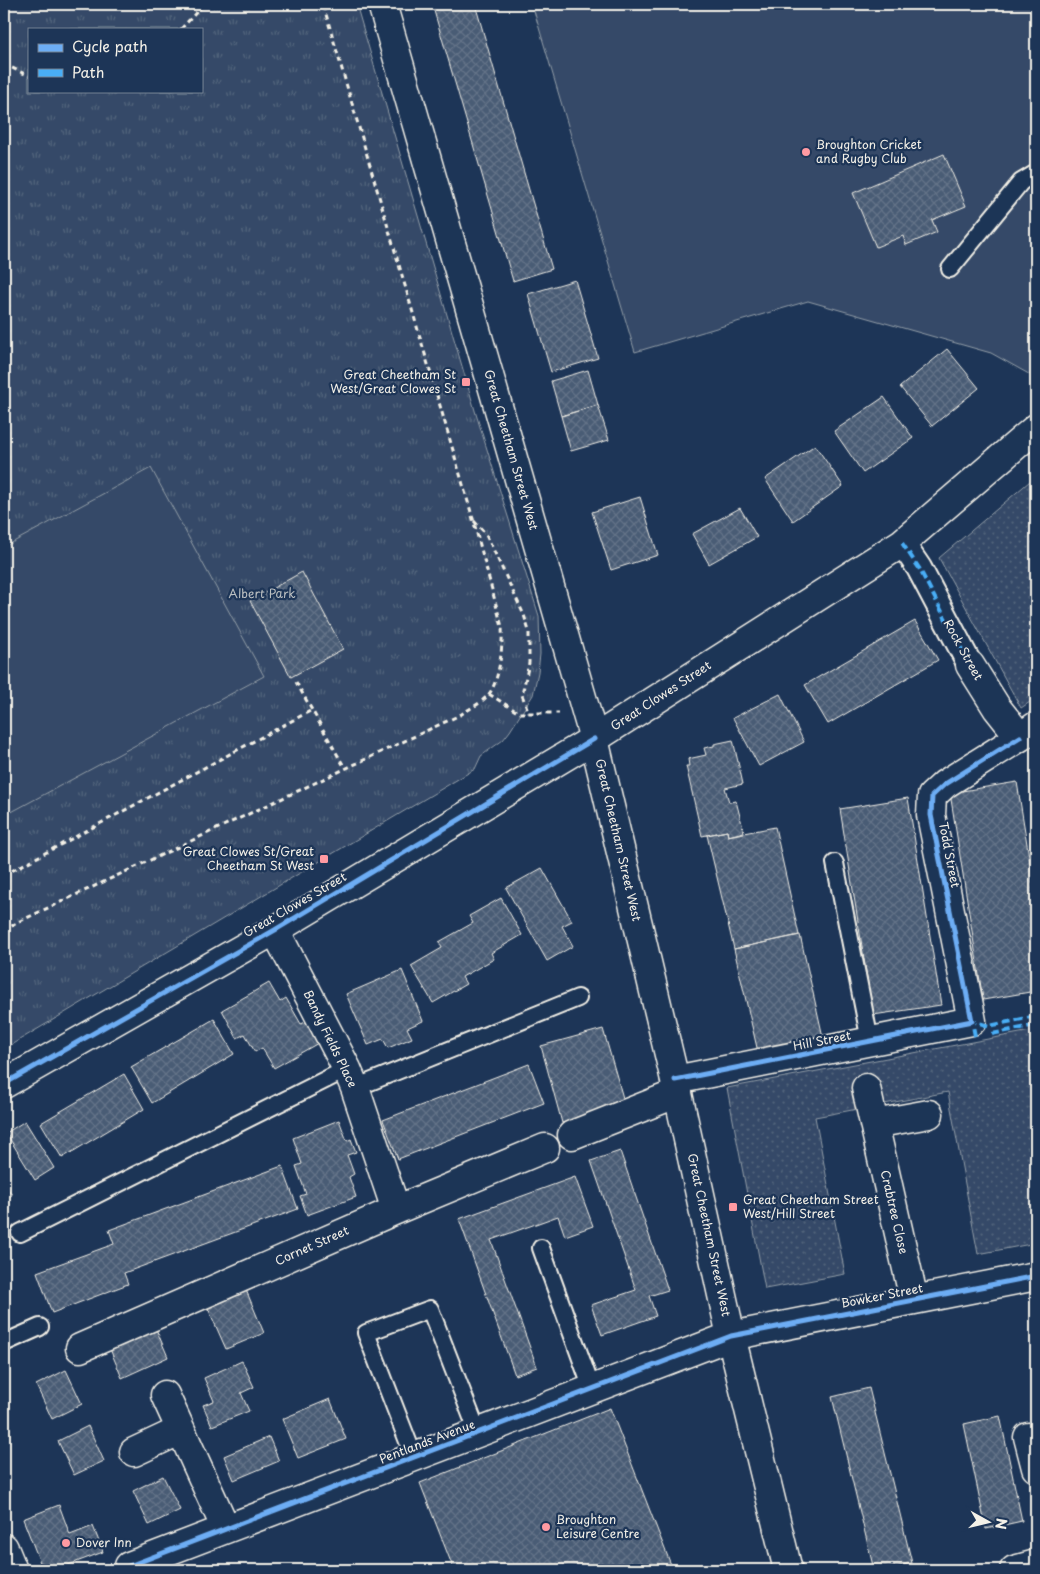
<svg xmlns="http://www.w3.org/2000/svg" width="1040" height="1574" font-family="'Playpen Sans',sans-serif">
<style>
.grass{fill:url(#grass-dots);stroke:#949ea8}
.park{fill:url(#park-tufts);stroke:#949ea8;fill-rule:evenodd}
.pitch{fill:#354a67;stroke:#949ea8}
.building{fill:url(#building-cross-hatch);stroke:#f4f1e8}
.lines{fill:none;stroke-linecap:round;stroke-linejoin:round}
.service-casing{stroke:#f4f1e8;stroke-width:20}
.pedestrian-casing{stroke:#f4f1e8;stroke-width:28}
.minor-casing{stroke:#f4f1e8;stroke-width:31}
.secondary-casing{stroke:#f4f1e8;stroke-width:31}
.primary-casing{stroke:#f4f1e8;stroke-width:31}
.trunk-casing{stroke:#f4f1e8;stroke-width:31}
.path{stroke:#f4f1e8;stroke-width:3;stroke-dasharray:5 4;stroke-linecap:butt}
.service{stroke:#1d3557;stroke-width:16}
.pedestrian{stroke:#1d3557;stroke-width:24}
.minor{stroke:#1d3557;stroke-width:28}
.secondary{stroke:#1d3557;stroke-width:28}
.primary{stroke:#1d3557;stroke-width:28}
.trunk{stroke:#1d3557;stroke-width:28}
.quiet{stroke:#49aef6;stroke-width:4;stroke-dasharray:8 4;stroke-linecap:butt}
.cycleway-casing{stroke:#1d3557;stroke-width:8}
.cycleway{stroke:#6dadf4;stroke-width:5}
.poi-dot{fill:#ff9aa2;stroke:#1d3557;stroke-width:2}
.labels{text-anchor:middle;stroke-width:4.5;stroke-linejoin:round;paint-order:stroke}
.poi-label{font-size:12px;fill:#f4f1e8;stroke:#1d3557;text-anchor:start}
.street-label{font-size:12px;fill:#f4f1e8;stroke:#1d3557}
.park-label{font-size:12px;fill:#bbbfc1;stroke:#1d3557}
</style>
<defs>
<pattern id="grass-dots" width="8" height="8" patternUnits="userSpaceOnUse" patternTransform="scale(1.25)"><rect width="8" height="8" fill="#354a67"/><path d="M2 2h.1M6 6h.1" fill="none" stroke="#53657d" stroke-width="1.8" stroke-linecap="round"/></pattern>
<pattern id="park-tufts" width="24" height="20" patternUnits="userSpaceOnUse" patternTransform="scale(1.25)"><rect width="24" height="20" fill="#354a67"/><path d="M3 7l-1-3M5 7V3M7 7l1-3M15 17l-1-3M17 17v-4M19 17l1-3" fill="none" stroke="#53657d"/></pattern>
<pattern id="building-cross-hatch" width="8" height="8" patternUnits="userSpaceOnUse" patternTransform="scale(1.25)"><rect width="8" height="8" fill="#485b74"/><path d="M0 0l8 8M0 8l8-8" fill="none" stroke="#637388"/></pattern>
</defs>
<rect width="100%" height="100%" fill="#1d3557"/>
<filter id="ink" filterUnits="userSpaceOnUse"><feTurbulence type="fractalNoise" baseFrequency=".02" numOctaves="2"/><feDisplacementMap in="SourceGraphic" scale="10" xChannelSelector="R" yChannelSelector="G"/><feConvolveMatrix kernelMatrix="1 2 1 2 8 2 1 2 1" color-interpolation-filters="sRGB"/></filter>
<g filter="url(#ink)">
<path class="grass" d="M 1036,476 L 1036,698 L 1021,708 L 939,558 Z
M 1036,1030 L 1036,1243 L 978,1254 L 948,1092 L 815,1117 L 845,1274 L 765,1289 L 727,1088 Z"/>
<path class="park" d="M 4,4 L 356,4 L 476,414 L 539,616 L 540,654 L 538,672 L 533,695 L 510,731 L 503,740 L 481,756 L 475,769 L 4,1049 ZM 29,29 L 201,29 L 201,91 L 29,91 Z"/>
<path class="pitch" d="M 532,4 L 1036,4 L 1036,378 L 991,353 L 808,301 L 635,352 Z
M 151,468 L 264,676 L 4,816 L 4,547 Z"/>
<path class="building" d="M 432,4 L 475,4 L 552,269 L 513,281 Z
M 944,154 L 966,206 L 932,220 L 937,232 L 906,245 L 903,236 L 876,247 L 853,193 Z
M 575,280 L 598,358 L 551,372 L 528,294 Z
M 947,349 L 979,388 L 932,426 L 900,387 Z
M 588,370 L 598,405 L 561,416 L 551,381 Z
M 884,397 L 913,438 L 863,473 L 834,431 Z
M 598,405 L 609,440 L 571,451 L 561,416 Z
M 815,445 L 843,486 L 793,521 L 765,479 Z
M 640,497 L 658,555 L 611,570 L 592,512 Z
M 740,508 L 757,537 L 709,564 L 692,534 Z
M 302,572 L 343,649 L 291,677 L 250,601 Z
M 915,621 L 938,660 L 828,724 L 805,685 Z
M 780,694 L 804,742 L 759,766 L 733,718 Z
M 733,740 L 743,784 L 725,788 L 729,802 L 736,801 L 744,832 L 728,836 L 727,831 L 702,836 L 686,766 L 689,766 L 688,759 L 706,755 L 704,748 L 714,746 L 714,744 Z
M 1017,782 L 1036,900 L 1036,991 L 983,1000 L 950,793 Z
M 908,798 L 941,1005 L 873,1015 L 840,809 Z
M 775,827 L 799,935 L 734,949 L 707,835 L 727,831 L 728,836 Z
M 542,868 L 572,921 L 562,926 L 573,946 L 547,961 L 506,888 Z
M 501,898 L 522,935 L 491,953 L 494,959 L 462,977 L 466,984 L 433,1003 L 411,966 L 442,948 L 439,942 L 473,923 L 469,916 Z
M 800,935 L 823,1037 L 758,1052 L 734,949 Z
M 402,970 L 423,1021 L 407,1028 L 412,1038 L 388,1048 L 383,1039 L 368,1045 L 346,994 Z
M 269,983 L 280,1002 L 286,998 L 301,1024 L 308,1021 L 320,1042 L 274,1068 L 262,1048 L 255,1052 L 245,1034 L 237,1038 L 222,1010 Z
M 214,1019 L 234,1054 L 152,1103 L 131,1067 Z
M 603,1029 L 625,1105 L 562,1123 L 541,1046 Z
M 529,1064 L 544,1103 L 398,1159 L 383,1120 Z
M 124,1074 L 144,1109 L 62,1158 L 41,1123 Z
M 339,1120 L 347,1141 L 351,1139 L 356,1152 L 347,1155 L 354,1174 L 349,1177 L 356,1197 L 307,1215 L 300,1196 L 306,1194 L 296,1166 L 302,1164 L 293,1138 Z
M 25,1121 L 54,1168 L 35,1180 L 6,1133 Z
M 620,1151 L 668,1290 L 649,1296 L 656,1316 L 602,1335 L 591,1305 L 636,1290 L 591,1161 Z
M 282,1166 L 298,1209 L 124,1273 L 128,1284 L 52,1313 L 37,1272 L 114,1244 L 109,1230 Z
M 575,1177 L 593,1226 L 565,1236 L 558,1216 L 491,1240 L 537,1367 L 515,1375 L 459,1219 Z
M 4,1182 L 12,1195 L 4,1200 Z
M 246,1290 L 264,1333 L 226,1349 L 207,1306 Z
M 156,1329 L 168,1357 L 122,1378 L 110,1349 Z
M 242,1361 L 254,1387 L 241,1393 L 249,1411 L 212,1426 L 203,1405 L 214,1401 L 204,1378 Z
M 66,1370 L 82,1404 L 52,1419 L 36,1385 Z
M 869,1388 L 912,1563 L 882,1570 L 874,1570 L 832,1397 Z
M 330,1399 L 346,1439 L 298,1458 L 282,1419 Z
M 610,1408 L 673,1570 L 454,1570 L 420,1483 Z
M 1000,1416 L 1022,1521 L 986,1529 L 964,1424 Z
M 88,1426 L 104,1461 L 74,1475 L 58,1441 Z
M 269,1437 L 279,1461 L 234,1480 L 224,1456 Z
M 163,1476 L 180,1510 L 149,1525 L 133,1491 Z
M 59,1505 L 70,1535 L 93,1526 L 103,1552 L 55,1570 L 43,1570 L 23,1519 Z
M 432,1566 L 434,1570 L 421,1570 Z"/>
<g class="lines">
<defs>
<path id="service" d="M 950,269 L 1021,182 L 1036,173
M 835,863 L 870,1041
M 355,1088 L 578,998
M 20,1233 L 347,1069
M 541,1248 L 592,1389
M 4,1343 L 40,1327
M 414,1457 L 366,1333 L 430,1309 L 478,1433"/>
<path id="pedestrian" d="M 902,543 L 919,568 L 970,665"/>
<path id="minor" d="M 970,665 L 997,708 L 1020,737 L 1036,726
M 275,930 L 347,1069 L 355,1088 L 396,1210
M 675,1080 L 972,1021 L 931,815 L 932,796 L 945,784 L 1020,737
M 866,1088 L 914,1300
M 874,1124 L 929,1114
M 572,1135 L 678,1093
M 80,1348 L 396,1210 L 545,1148
M 165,1395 L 226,1529
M 1028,1437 L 1036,1468
M 134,1452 L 181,1430
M 4,1548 L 13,1570
M 129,1566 L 731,1336 L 1036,1276
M 1014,1570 L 1036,1564"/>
<path id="secondary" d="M 594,739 L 902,543 L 1036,428"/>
<path id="primary" d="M 4,1084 L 275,930 L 594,739"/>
<path id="trunk" d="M 382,4 L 594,739 L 675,1080 L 731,1336 L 788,1570"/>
</defs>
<use href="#service" class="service-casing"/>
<use href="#pedestrian" class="pedestrian-casing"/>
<use href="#minor" class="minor-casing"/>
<use href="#secondary" class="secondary-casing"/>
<use href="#primary" class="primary-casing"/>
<use href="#trunk" class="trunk-casing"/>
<path class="path" d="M 181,29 L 204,4
M 4,64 L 29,76
M 474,521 L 486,534 L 524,615 L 529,631 L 529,663 L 522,695 L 529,713
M 296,682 L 345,768
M 489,694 L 519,713 L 559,713
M 4,875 L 312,710
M 4,931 L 18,922 L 460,715 C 469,709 482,703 489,694 C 500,680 503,644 502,627 L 473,519 L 323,4"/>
<use href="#service" class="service"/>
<use href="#pedestrian" class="pedestrian"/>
<use href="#minor" class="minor"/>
<use href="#secondary" class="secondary"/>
<use href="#primary" class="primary"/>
<use href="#trunk" class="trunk"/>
<path class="quiet" d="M 902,543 L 919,568 L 970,665
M 992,1034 L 1036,1025
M 975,1036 L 972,1021 L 989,1026 L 1036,1016"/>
<defs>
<path id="cycleway" d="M 675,1080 L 972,1021 L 931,815 L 932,796 L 945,784 L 1020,737
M 4,1084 L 275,930 L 594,739
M 129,1566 L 731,1336 L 1036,1276"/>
</defs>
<use href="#cycleway" class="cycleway-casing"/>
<use href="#cycleway" class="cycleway"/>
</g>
</g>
<g class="poi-dot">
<circle cx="806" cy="152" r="5"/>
<rect x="461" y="377" width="10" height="10" rx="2.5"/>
<rect x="319" y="854" width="10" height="10" rx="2.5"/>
<rect x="728" y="1202" width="10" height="10" rx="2.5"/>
<circle cx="546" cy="1527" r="5"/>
<circle cx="66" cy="1543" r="5"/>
</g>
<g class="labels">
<g class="poi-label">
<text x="816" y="149">Broughton Cricket<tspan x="816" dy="14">and Rugby Club</tspan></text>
<text x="456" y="379" text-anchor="end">Great Cheetham St<tspan x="456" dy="14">West/Great Clowes St</tspan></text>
<text x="314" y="856" text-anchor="end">Great Clowes St/Great<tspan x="314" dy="14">Cheetham St West</tspan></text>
<text x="743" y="1204">Great Cheetham Street<tspan x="743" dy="14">West/Hill Street</tspan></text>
<text x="556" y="1524">Broughton<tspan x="556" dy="14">Leisure Centre</tspan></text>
<text x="76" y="1547">Dover Inn</text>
</g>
<g class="street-label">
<text transform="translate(511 450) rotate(74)" y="4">Great Cheetham Street West</text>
<text transform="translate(963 650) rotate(61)" y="4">Rock Street</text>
<text transform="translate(661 696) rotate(-33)" y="4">Great Clowes Street</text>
<text transform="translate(618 840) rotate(77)" y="4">Great Cheetham Street West</text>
<text transform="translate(949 855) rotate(79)" y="4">Todd Street</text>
<text transform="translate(295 905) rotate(-30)" y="4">Great Clowes Street</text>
<text transform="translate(330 1039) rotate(64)" y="4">Bandy Fields Place</text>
<text transform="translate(822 1041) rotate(-11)" y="4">Hill Street</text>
<text transform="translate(894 1212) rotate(77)" y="4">Crabtree Close</text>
<text transform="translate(709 1235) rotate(78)" y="4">Great Cheetham Street West</text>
<text transform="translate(312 1246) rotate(-24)" y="4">Cornet Street</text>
<text transform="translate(882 1296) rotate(-11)" y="4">Bowker Street</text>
<text transform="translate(427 1442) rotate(-21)" y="4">Pentlands Avenue</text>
</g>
<g class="park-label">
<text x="262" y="598">Albert Park</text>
</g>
</g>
<rect width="1040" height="1574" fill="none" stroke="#1d3557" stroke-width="20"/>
<rect x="10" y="10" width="1020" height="1554" fill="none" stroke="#f4f1e8" stroke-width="2" filter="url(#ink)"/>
<rect x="28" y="28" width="175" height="65" fill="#1d3557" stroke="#738091"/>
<rect x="38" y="44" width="25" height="8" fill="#6dadf4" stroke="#738091"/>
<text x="72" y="52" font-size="15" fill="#f4f1e8">Cycle path</text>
<rect x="38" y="69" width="25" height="8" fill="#49aef6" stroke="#738091"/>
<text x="72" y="78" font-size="15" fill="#f4f1e8">Path</text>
<g transform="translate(988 1522) rotate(98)" stroke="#1d3557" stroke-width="4" paint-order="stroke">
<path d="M0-4L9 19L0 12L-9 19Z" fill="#f4f1e8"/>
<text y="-8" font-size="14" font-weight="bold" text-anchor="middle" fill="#f4f1e8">N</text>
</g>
</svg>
